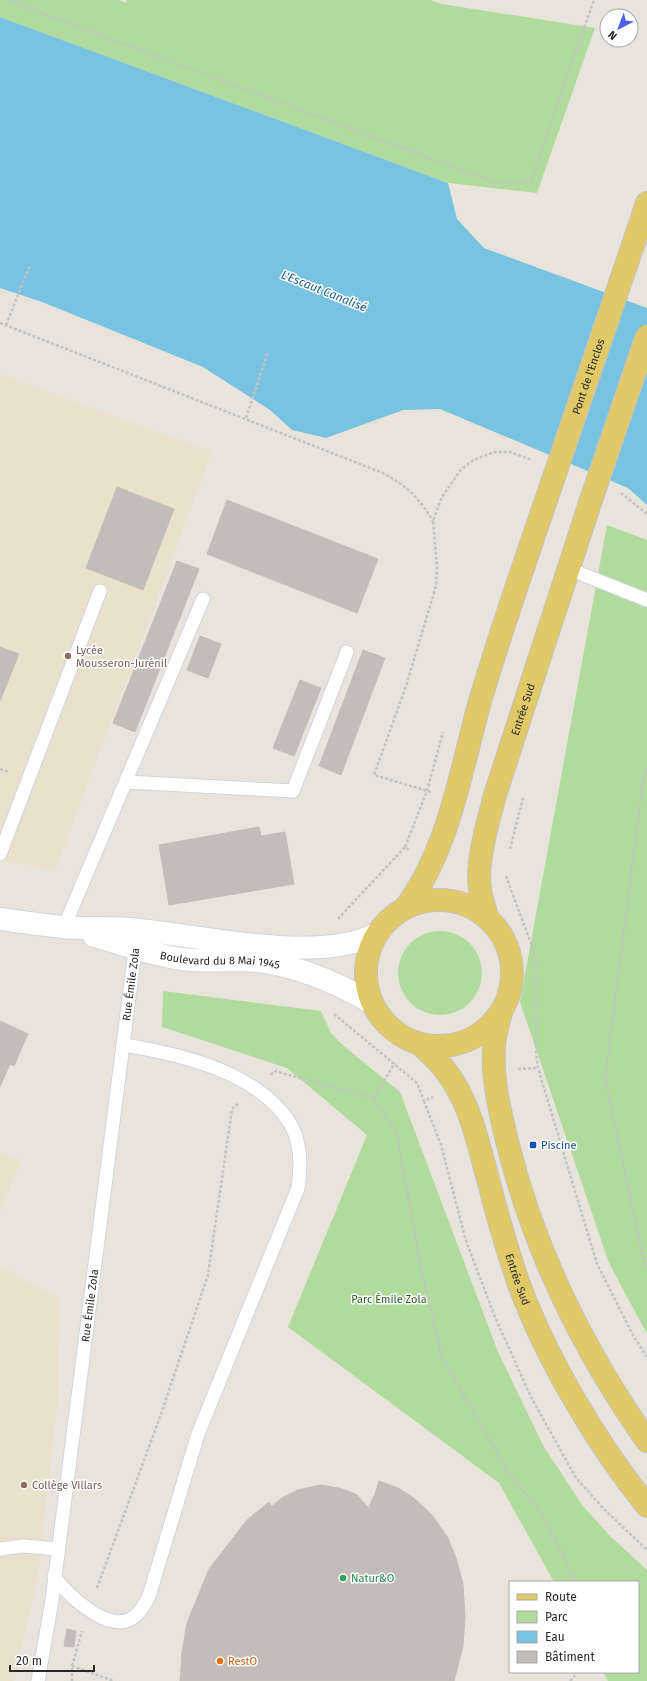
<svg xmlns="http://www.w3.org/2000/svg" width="647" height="1681" font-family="'Fira Sans',sans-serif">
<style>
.education{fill:#e9e1cc}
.green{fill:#b0db9c}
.water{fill:#78c2e2}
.building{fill:#c2bdb8;stroke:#c4bfb5}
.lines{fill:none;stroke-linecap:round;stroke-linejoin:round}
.lane-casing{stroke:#d1d3e0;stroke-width:15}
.street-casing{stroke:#d1d3e0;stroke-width:24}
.primary-casing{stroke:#c3c3c3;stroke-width:24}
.path{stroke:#c3c3c3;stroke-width:2.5;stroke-dasharray:3 2;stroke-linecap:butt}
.lane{stroke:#fff;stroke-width:13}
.street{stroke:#fff;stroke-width:22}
.primary{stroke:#e2c967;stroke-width:22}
.primary-bridge-casing{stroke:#c3c3c3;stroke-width:24;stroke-linecap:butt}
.primary-bridge{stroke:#e2c967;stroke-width:22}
.education-dot{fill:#8d6e63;stroke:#fff;stroke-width:1.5}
.transit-dot{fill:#1a4fb4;stroke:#fff;stroke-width:1.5}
.leisure-dot{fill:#2e9e5b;stroke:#fff;stroke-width:1.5}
.food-dot{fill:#e8710a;stroke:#fff;stroke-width:1.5}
.labels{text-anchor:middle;stroke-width:3;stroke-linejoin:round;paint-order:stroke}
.street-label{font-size:11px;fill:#282828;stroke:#fff}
.education-label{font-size:11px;fill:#785e54;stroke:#fff;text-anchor:start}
.transit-label{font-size:11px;fill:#164399;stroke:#fff;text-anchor:start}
.park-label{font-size:11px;fill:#2b5d20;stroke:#fff}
.leisure-label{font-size:11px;fill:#27864d;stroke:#fff;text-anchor:start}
.food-label{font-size:11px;fill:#c56008;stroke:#fff;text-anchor:start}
.water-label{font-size:12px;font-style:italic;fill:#1a608a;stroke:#fff}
</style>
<rect width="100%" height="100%" fill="#e9e4db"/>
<path class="education" d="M 0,374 L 212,452 L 55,871 L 0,859 Z
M 0,1152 L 21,1161 L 0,1212 Z
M 0,1266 L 60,1299 L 58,1399 L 39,1570 L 14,1681 L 0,1681 Z"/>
<path class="green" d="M 0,0 L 119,0 L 126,3 L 127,0 L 430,0 L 442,4 L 595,28 L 537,193 L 448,183 L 0,17 Z
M 607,525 L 647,540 L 647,1334 L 609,1263 L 520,1002 Z
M398 973a42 42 0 1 1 84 0a42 42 0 1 1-84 0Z
M 163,991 L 321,1011 L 331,1033 L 345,1047 L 400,1092 L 498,1352 L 544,1447 L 583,1506 L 609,1535 L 647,1570 L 647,1681 L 608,1681 L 603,1672 L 638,1672 L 638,1582 L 554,1582 L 499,1483 L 288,1327 L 367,1135 L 287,1068 L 162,1027 Z"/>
<path class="water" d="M 0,17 L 448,183 L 457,219 L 484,248 L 647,308 L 647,505 L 628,488 L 440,409 L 403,410 L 326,438 L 292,430 L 270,410 L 203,367 L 42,302 L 0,288 Z"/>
<path class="building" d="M 117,487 L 174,509 L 143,590 L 86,568 Z
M 227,500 L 378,559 L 357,613 L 207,554 Z
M 177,561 L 199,569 L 135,732 L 113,723 Z
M 200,636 L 221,644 L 208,678 L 187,670 Z
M 0,647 L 19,654 L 0,701 Z
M 363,650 L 385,658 L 341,775 L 319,766 Z
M 300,680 L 321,688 L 294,756 L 273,748 Z
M 259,827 L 261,836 L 285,832 L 294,884 L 169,905 L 159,845 Z
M 0,1021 L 28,1034 L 14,1066 L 10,1064 L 0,1087 Z
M 379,1481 L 398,1488 L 415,1499 L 432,1515 L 448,1538 L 456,1558 L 463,1584 L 465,1617 L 463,1646 L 454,1681 L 448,1681 L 455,1660 L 460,1620 L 459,1592 L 454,1568 L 446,1555 L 438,1551 L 423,1549 L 406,1543 L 392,1534 L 379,1520 L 369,1506 L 375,1494 Z
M 320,1485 L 339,1488 L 356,1494 L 392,1534 L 406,1543 L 423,1549 L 438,1551 L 446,1555 L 454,1568 L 459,1592 L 460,1620 L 455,1660 L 448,1681 L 186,1681 L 189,1652 L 193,1637 L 218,1606 L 228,1587 L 235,1558 L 242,1539 L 250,1526 L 260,1516 L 282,1498 L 298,1490 Z
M 269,1502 L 272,1507 L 260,1516 L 242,1539 L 235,1558 L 228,1587 L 218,1606 L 193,1637 L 189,1652 L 186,1681 L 180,1681 L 182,1653 L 187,1623 L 209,1569 L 247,1520 Z
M 67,1629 L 76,1631 L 74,1647 L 64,1646 Z"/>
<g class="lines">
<defs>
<g id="lane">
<path d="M 569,569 L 647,600"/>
<path d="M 126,782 L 293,791 L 347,652"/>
<path d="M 0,854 L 100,591"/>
<path d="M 64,927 L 203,599"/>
<path d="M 0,1549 L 23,1546 L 58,1549"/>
<path d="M 54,1576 C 66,1594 105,1630 129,1620 C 139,1615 144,1606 149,1596 L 198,1434 L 298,1188 C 301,1168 301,1143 291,1125 C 259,1072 180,1054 124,1045"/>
<path id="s1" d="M 38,1681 L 52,1600 L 136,943"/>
</g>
<g id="street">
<path d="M 0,919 C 21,922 42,925 63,927 C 89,929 114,927 139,930 C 205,936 318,964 376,934"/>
<path id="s2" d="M 94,936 C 123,944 152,955 182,959 C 202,962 223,960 243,960 C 288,962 334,981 372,1003"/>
</g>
<g id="primary">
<path d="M 633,245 L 647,203"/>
<circle cx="439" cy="973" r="73"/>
<path d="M 406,907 C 449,848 460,774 479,705 C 498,639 521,574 543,509"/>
<path id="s3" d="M 488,919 C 484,906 479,893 479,880 C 479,851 488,823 495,795 L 590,503"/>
<path d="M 501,1013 C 498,1024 494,1036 494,1048 C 492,1079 500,1112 507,1141 C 534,1250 583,1350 647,1441"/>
<path id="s4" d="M 418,1043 C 466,1080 474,1128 489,1183 C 498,1218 508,1253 520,1287 C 548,1361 597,1444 647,1506"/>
</g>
</defs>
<use href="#lane" class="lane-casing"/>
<use href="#street" class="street-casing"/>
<use href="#primary" class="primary-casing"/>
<path class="path" d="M 7,0 L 496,183 L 530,182 L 594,0
M 0,323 L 383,473 C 407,486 419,498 433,521
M 6,325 L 30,265
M 246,418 L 268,352
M 621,493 L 647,514
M 0,769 L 9,772
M 647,769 L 643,781 L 605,1078 L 644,1262 L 647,1268
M 431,792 L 374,775 L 406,686 L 436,586 L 437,567 L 433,521 L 442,497 L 460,471 L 470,462 L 483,456 L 496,452 L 510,452 L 532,460
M 405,847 L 427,791 L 443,732
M 510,849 L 523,798
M 506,876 L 536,957 L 536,1051 L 538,1068 L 597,1264 L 634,1337 L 647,1357
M 338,919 L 405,847 L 409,850
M 334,1014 L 417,1083 L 424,1101 L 433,1097
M 518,1069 L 538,1068
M 271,1075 L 274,1071 L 373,1098 L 396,1131 L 422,1273 L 442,1357 L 508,1472 L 542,1514 L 576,1582
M 373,1098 L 395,1063
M 424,1101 L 441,1145 L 466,1241 L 495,1317 L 531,1397 L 576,1478 L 603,1508 L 647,1550
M 97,1588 L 160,1417 L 208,1275 L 232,1109 L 239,1103
M 72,1666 L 114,1681
M 72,1681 L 72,1666 L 82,1631
M 570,1681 L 574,1677 L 575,1672"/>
<use href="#lane" class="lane"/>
<use href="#street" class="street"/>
<use href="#primary" class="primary"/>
<defs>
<g id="primary-bridge">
<path d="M 590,503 L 647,336"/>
<path id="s5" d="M 543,509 L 633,245"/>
</g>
</defs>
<use href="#primary-bridge" class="primary-bridge-casing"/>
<use href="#primary-bridge" class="primary-bridge"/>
</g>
<g class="education-dot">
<circle cx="68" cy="656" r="4"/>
<circle cx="24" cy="1485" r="4"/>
</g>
<rect class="transit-dot" x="529" y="1141" width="8" height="8" rx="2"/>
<circle class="leisure-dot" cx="343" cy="1578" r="4"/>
<circle class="food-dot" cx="220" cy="1661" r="4"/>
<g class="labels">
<g class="street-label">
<text dy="4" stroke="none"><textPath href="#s5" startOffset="140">Pont de l'Enclos</textPath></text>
<text dy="4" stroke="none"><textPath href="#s3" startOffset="217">Entrée Sud</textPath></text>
<text dy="4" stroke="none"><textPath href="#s2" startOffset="129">Boulevard du 8 Mai 1945</textPath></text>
<text dy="4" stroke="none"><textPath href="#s1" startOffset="703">Rue Émile Zola</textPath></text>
<text dy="4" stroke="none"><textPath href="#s4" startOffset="261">Entrée Sud</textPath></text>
<text dy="4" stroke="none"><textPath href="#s1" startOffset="379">Rue Émile Zola</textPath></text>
</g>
<g class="education-label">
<text x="76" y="654">Lycée<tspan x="76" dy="13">Mousseron-Jurénil</tspan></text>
<text x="32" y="1489">Collège Villars</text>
</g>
<g class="transit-label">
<text x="541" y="1149">Piscine</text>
</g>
<g class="park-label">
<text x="389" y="1303">Parc Émile Zola</text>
</g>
<g class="leisure-label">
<text x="351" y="1582">Natur&amp;O</text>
</g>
<g class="food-label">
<text x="228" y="1665">RestO</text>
</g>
<g class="water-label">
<text transform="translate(324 291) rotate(22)" y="4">L'Escaut Canalisé</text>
</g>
</g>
<rect x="509" y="1581" width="130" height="92" fill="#ffffff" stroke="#a9a9a9"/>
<rect x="517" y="1594" width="20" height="6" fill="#e2c967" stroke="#a9a9a9"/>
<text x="545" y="1601" font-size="12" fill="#282828">Route</text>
<rect x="517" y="1611" width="20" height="12" fill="#b0db9c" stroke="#a9a9a9"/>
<text x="545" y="1621" font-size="12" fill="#282828">Parc</text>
<rect x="517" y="1631" width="20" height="12" fill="#78c2e2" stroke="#a9a9a9"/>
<text x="545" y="1641" font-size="12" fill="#282828">Eau</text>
<rect x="517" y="1651" width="20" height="12" fill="#c2bdb8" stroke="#a9a9a9"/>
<text x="545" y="1661" font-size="12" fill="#282828">Bâtiment</text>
<g transform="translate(619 28) rotate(222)"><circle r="19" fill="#ffffff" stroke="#a9a9a9"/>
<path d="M0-3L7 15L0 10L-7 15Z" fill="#4a62e7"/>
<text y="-6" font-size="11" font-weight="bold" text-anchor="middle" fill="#282828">N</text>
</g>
<path d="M10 1665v6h84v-6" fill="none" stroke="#282828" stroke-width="2"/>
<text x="16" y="1665" font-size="12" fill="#282828" stroke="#ffffff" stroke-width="3" paint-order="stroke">20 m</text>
</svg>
